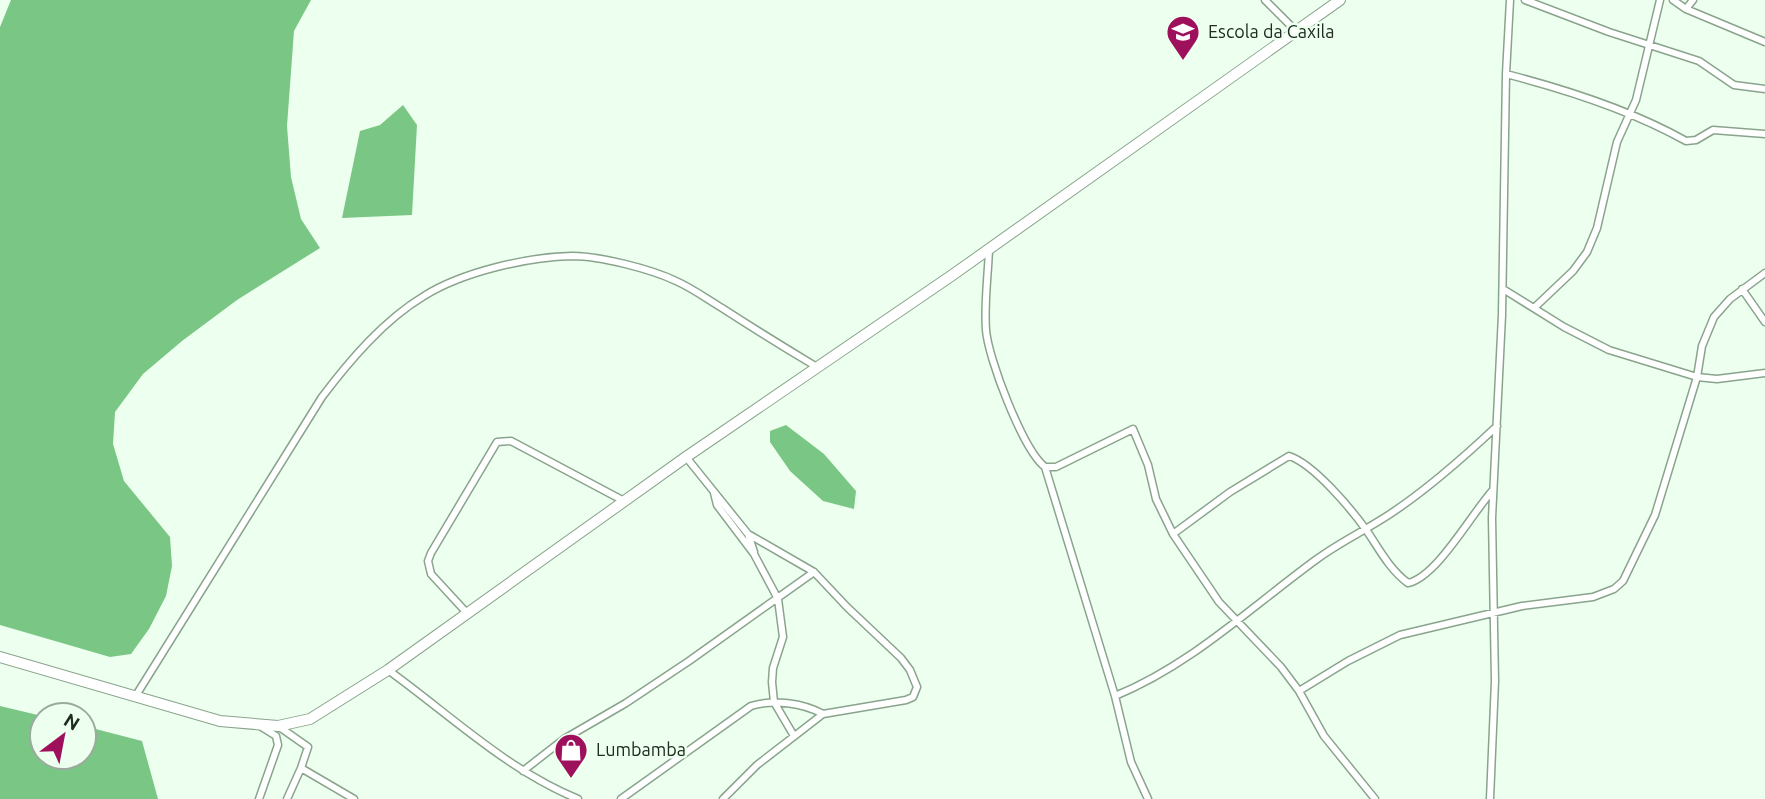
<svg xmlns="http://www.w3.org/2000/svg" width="1765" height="799" font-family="Ubuntu,sans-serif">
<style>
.water{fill:#7ac785}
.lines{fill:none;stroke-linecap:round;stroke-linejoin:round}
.minor-casing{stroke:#89a48c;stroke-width:9}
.primary-casing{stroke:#89a48c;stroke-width:12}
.minor{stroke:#fff;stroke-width:6}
.primary{stroke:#fff;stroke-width:10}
.labels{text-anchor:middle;stroke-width:5;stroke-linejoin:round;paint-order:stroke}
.poi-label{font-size:18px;fill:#202b21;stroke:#edffef;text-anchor:start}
</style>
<rect width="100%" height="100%" fill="#edffef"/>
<path class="water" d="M 11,0 L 311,0 L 294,31 L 287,126 L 291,177 L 301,219 L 320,248 L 237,300 L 182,341 L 143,374 L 115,412 L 113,444 L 124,481 L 170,537 L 172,566 L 166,596 L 149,629 L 131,654 L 110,657 L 0,625 L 0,27 Z
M 403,105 L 417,125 L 412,215 L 342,218 L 360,131 L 380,125 Z
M 786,425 L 824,454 L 856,491 L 854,509 L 823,501 L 790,471 L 770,442 L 770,431 Z
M 0,706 L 42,716 L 42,757 L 84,757 L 84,726 L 142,741 L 158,799 L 0,799 Z"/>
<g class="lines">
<defs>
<path id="minor" d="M 1265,0 L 1296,31
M 1525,0 L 1609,32 L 1699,61 L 1734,85 L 1765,89
M 1673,0 L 1686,9 L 1765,42
M 1686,9 L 1693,0
M 1506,74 C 1568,90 1631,110 1686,141 L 1696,140 L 1713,130 L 1765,134
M 989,249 C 988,276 984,304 986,330 C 988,358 1023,450 1045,467 L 1115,696 L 1131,762 L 1148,799
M 1503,289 L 1564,327 L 1609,350 L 1697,377 L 1717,379 L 1765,373
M 1742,289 L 1765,322
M 1534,308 L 1573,271 L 1587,252 L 1597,228 L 1617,142 L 1636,100 L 1660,0
M 686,457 L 748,534 L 754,552
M 1045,467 L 1056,467 L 1133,429 L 1148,465 L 1156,499 L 1173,534 L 1219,602 L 1281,667 L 1299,691 L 1324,736 L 1375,799
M 714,493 L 717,505 L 754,554 L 778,599 L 783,637 L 773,668 L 772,682 L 774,702 L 794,736
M 1173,534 L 1230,492 L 1289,456 C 1314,464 1352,510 1367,531 C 1379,549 1390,570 1408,583 C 1437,577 1472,513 1493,490
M 466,612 L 431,574 L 428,561 L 431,553 L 497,442 L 511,441 L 624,501
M 388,670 C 449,714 507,770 578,799
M 1299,691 L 1348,661 L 1400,635 L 1522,606 L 1593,597 L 1614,589 L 1623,581 L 1655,515 L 1697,377 L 1702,346 L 1714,317 L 1730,299 L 1765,273
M 1115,696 C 1191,665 1251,607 1317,559 C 1340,542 1366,530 1390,514 C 1428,489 1463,458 1497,426
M 135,697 L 322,397 C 350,360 384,320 424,296 C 462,272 527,257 572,256 C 600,256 651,269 676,281 C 692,288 707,299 722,308 C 753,328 785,348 817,367
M 278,726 L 308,747 L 301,768 L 287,799
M 301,768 L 354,799
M 523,771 L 564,739 L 626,703 L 689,661 L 814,572
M 259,799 L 278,745 L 276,736 L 260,726
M 621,799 L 751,706 C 773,699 803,703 823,714
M 723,799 L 757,765 L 823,714 L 906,700 L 913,697 L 917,687 L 910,670 L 901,658 L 847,607 L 814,572 L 748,534
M 1490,799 L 1495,681 L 1492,518 L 1502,315 L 1506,74 L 1510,0"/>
<path id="primary" d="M 0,657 L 220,721 L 278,726 L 310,719 L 388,670 L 686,457 L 951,276 L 1340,0"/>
</defs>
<use href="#minor" class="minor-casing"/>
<use href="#primary" class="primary-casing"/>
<use href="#minor" class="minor"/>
<use href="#primary" class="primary"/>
</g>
<defs>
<symbol id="school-pin" viewBox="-11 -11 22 30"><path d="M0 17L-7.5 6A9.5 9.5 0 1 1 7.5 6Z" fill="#9e105c" stroke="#edffef"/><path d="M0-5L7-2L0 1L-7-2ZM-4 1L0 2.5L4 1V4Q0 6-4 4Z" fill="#fff"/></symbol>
<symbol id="shop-pin" viewBox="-11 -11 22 30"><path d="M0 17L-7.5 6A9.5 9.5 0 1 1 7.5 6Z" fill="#9e105c" stroke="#edffef"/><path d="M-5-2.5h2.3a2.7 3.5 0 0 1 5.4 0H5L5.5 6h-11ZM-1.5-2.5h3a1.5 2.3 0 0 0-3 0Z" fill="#fff"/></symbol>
</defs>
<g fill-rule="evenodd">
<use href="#school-pin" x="1164" y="13" width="38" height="52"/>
<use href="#shop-pin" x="552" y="731" width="38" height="52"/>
</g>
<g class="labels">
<g class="poi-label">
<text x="1208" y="38">Escola da Caxila</text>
<text x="596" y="756">Lumbamba</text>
</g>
</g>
<g transform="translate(63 736) rotate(32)"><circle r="33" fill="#edffef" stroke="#9baa9d" stroke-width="2"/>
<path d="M0-5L12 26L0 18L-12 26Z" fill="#9e105c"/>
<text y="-10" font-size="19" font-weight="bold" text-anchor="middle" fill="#202b21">N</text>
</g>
</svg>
